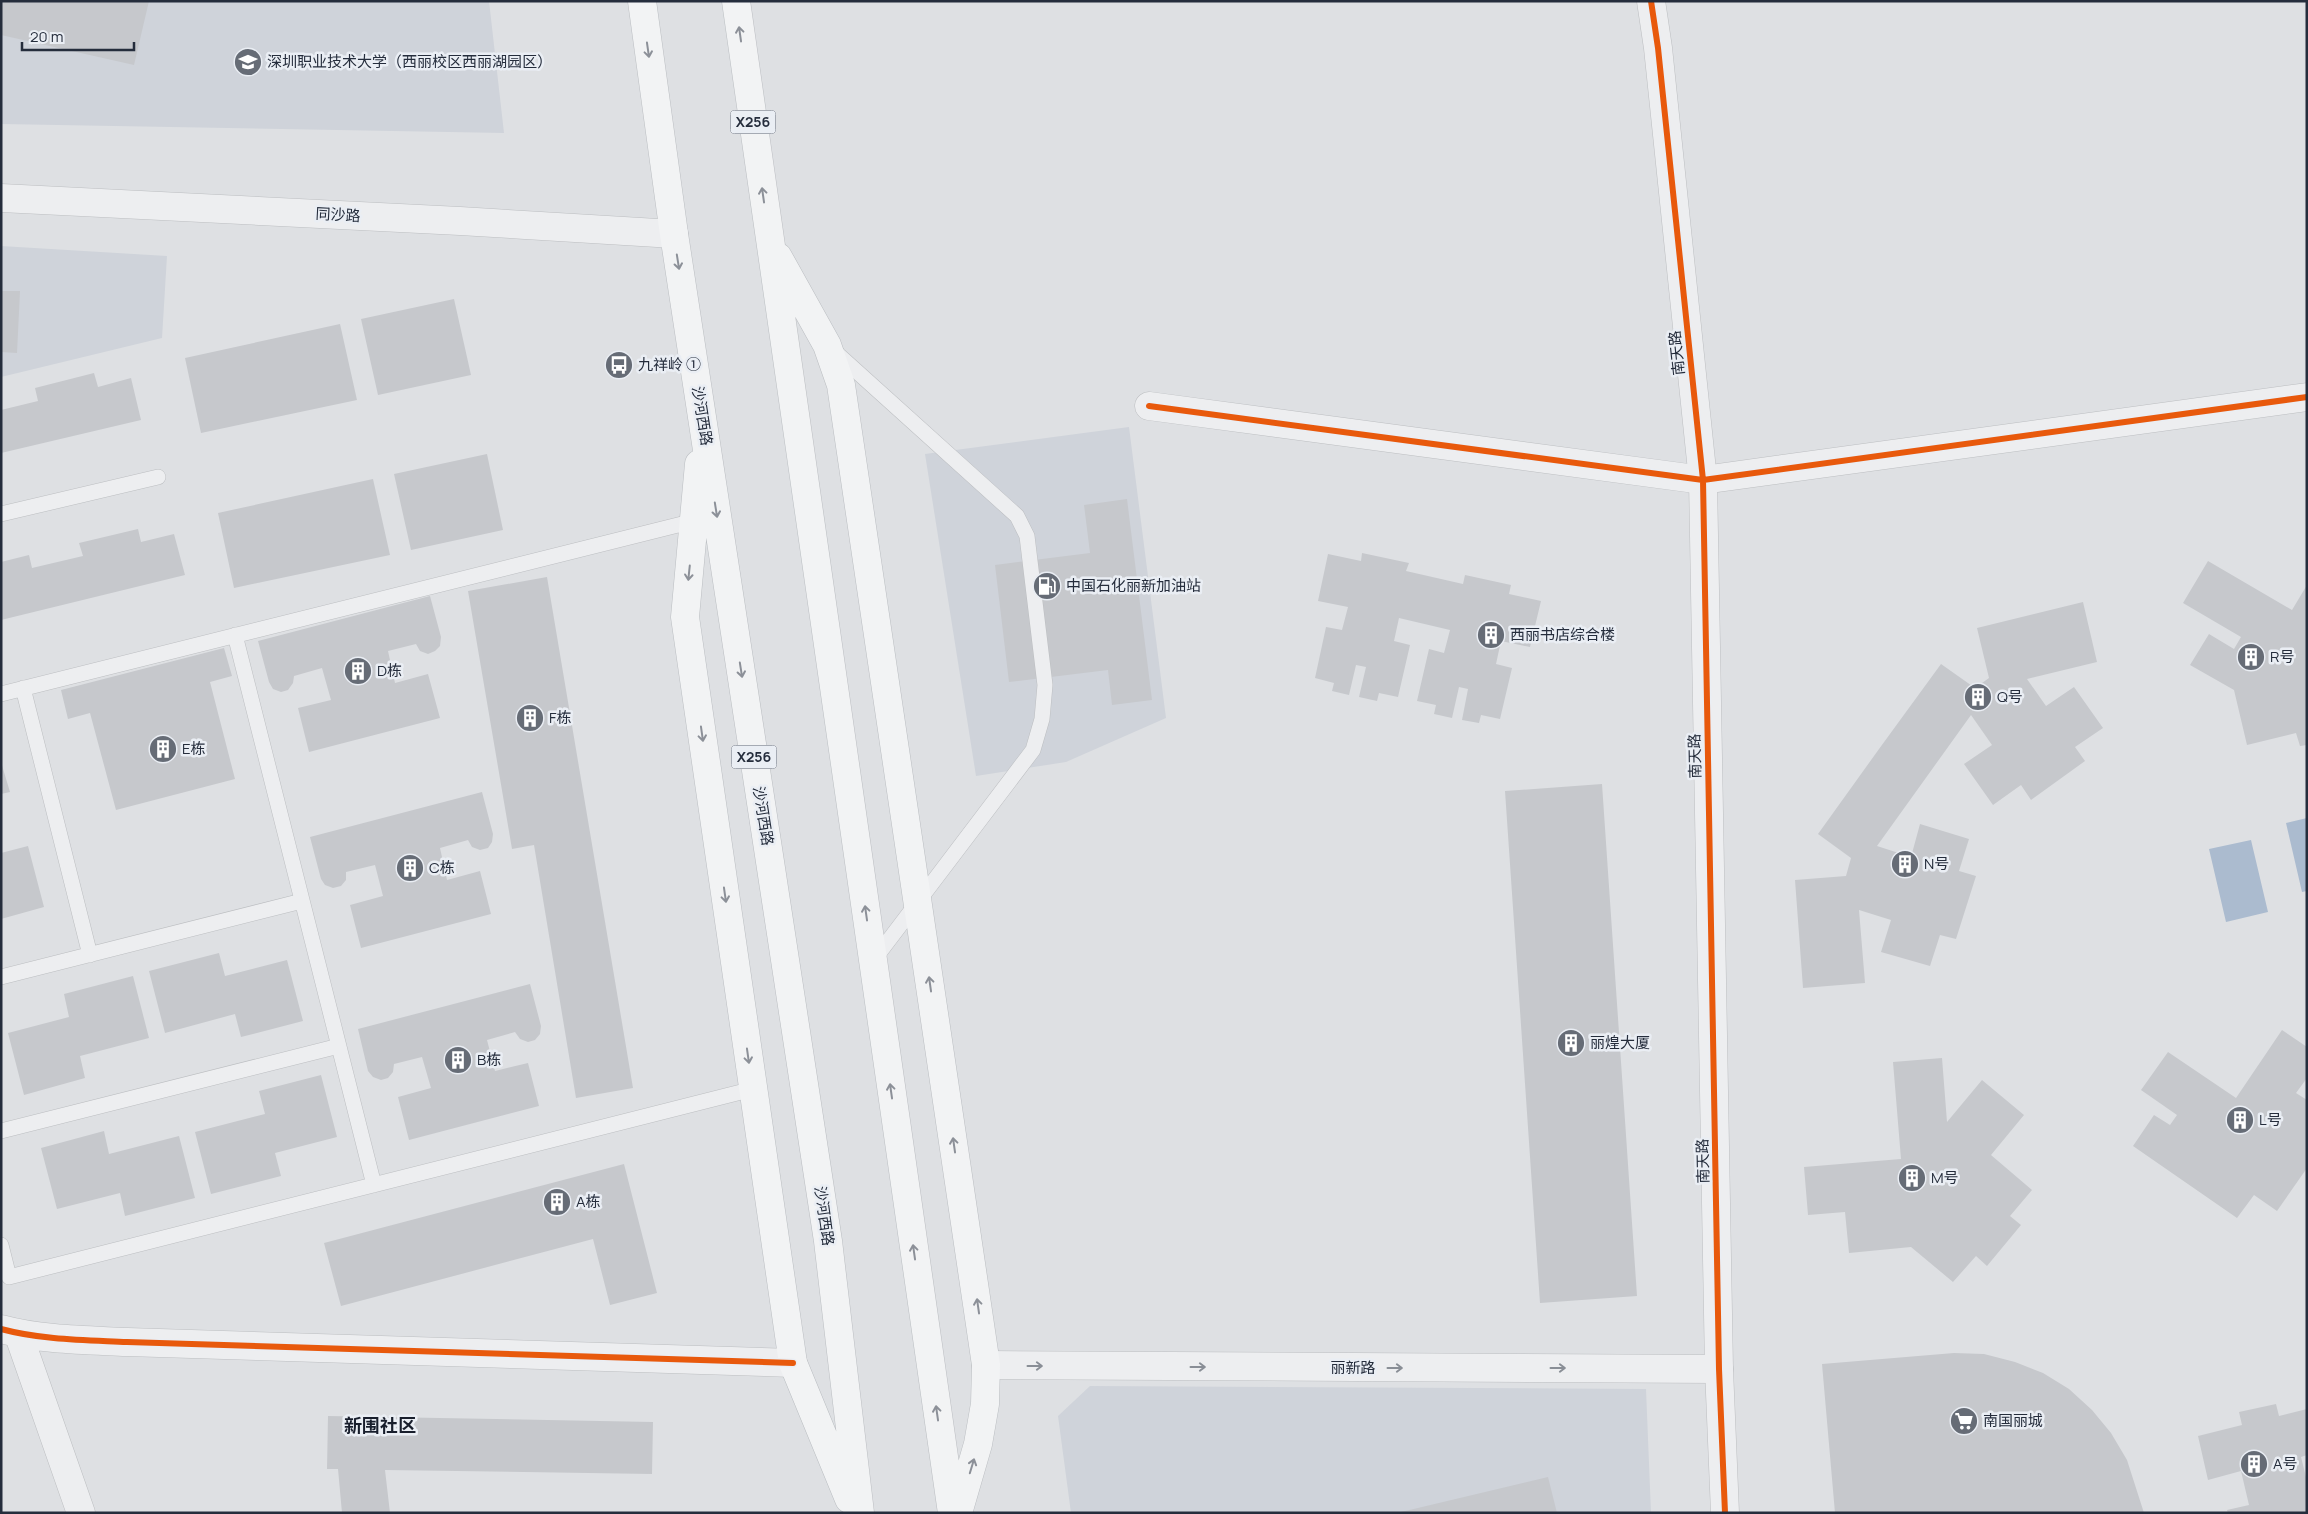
<svg xmlns="http://www.w3.org/2000/svg" width="2308" height="1514" font-family="Manrope,'Noto Sans SC',sans-serif">
<style>
.built{fill:#cfd3da}
.water{fill:#abbbcf}
.building{fill:#c6c8cc}
.lines{fill:none;stroke-linecap:round;stroke-linejoin:round}
.service-casing{stroke:#bcbec1;stroke-width:16}
.minor-casing{stroke:#bcbec1;stroke-width:29}
.tertiary-casing{stroke:#bcbec1;stroke-width:29}
.primary-casing{stroke:#babdc1;stroke-width:29}
.service{stroke:#edeef0;stroke-width:15}
.minor{stroke:#edeef0;stroke-width:28}
.tertiary{stroke:#edeef0;stroke-width:28}
.primary{stroke:#f2f3f4;stroke-width:28}
.cycleway-casing{stroke:#eaeef4;stroke-width:9}
.cycleway{stroke:#e8590c;stroke-width:6}
.oneway{stroke:#8c9098}
.oneway2{stroke:#898e96}
.labels{text-anchor:middle;stroke-width:5;stroke-linejoin:round;paint-order:stroke}
.shield{fill:#eaeef4;stroke:#606773;stroke-width:1}
.shield-label{font-size:14px;font-weight:bold;fill:#252d3c}
.poi-label{font-size:15px;fill:#252d3c;stroke:#eaeef4;text-anchor:start}
.street-label{font-size:15px;fill:#252d3c;stroke:#eaeef4}
.quarter-label{font-size:18px;font-weight:bold;fill:#181e2c;stroke:#eaeef4}
</style>
<rect width="100%" height="100%" fill="#dee0e3"/>
<path class="built" d="M 1,1 L 489,1 L 504,133 L 1,124 Z
M 1,246 L 167,256 L 162,338 L 1,377 Z
M 1129,427 L 1166,718 L 1066,762 L 976,776 L 925,454 Z
M 1090,1386 L 1646,1389 L 1651,1513 L 1071,1513 L 1058,1416 Z"/>
<path class="water" d="M 2307,818 L 2307,891 L 2302,892 L 2286,823 Z
M 2251,840 L 2268,912 L 2226,922 L 2209,849 Z"/>
<path class="building" d="M 1,1 L 149,1 L 134,65 L 1,35 Z
M 1,291 L 20,291 L 17,353 L 1,352 Z
M 454,299 L 471,375 L 378,395 L 361,319 Z
M 340,324 L 357,400 L 201,433 L 185,358 Z
M 94,373 L 98,387 L 131,378 L 141,420 L 1,453 L 1,410 L 38,401 L 35,388 Z
M 487,454 L 503,530 L 411,550 L 394,474 Z
M 373,479 L 390,555 L 234,588 L 218,513 Z
M 1127,499 L 1152,700 L 1112,705 L 1108,670 L 1009,682 L 995,565 L 1090,553 L 1084,505 Z
M 138,529 L 141,542 L 174,534 L 185,575 L 1,620 L 1,562 L 29,555 L 32,568 L 83,556 L 79,543 Z
M 1362,553 L 1409,563 L 1406,571 L 1463,584 L 1465,575 L 1511,585 L 1509,594 L 1541,601 L 1530,647 L 1501,641 L 1496,664 L 1512,668 L 1500,719 L 1481,715 L 1479,723 L 1462,720 L 1468,689 L 1459,687 L 1452,718 L 1434,714 L 1436,705 L 1417,701 L 1429,649 L 1444,653 L 1450,630 L 1399,618 L 1394,641 L 1410,645 L 1398,697 L 1379,693 L 1377,701 L 1359,697 L 1366,667 L 1356,665 L 1349,695 L 1332,691 L 1334,683 L 1315,678 L 1326,627 L 1342,630 L 1348,607 L 1318,601 L 1328,554 L 1361,561 Z
M 2208,561 L 2292,610 L 2307,585 L 2307,745 L 2300,746 L 2296,733 L 2247,745 L 2234,690 L 2190,665 L 2209,634 L 2234,649 L 2241,637 L 2183,603 Z
M 547,577 L 633,1088 L 576,1098 L 534,845 L 512,849 L 468,591 Z
M 430,596 L 441,637 L 440,646 L 435,651 L 428,654 L 420,651 L 416,644 L 388,651 L 395,683 L 428,674 L 440,718 L 309,752 L 298,708 L 331,700 L 322,668 L 294,676 L 293,683 L 288,690 L 281,692 L 273,689 L 269,682 L 258,641 Z
M 2083,602 L 2097,662 L 2027,679 L 2046,706 L 2074,687 L 2103,728 L 2075,747 L 2085,761 L 2031,800 L 2021,785 L 1993,805 L 1964,764 L 1992,745 L 1971,715 L 1877,846 L 1911,857 L 1920,824 L 1969,839 L 1959,871 L 1976,876 L 1956,939 L 1940,935 L 1930,966 L 1881,952 L 1891,920 L 1859,910 L 1865,983 L 1803,988 L 1795,880 L 1846,876 L 1851,858 L 1818,834 L 1879,749 L 1941,664 L 1975,688 L 1989,678 L 1977,628 Z
M 224,648 L 232,676 L 210,682 L 235,779 L 116,810 L 90,713 L 68,719 L 61,690 Z
M 1,762 L 10,792 L 1,794 Z
M 1602,784 L 1637,1296 L 1540,1303 L 1505,791 Z
M 482,792 L 493,834 L 492,842 L 488,848 L 480,850 L 472,847 L 468,840 L 440,848 L 447,880 L 480,871 L 491,914 L 361,948 L 350,905 L 383,896 L 375,865 L 346,872 L 346,880 L 341,886 L 333,888 L 325,885 L 321,879 L 310,837 Z
M 28,846 L 44,907 L 1,919 L 1,853 Z
M 219,953 L 225,976 L 287,960 L 303,1021 L 241,1037 L 235,1014 L 165,1033 L 149,971 Z
M 133,976 L 149,1038 L 80,1056 L 85,1078 L 24,1095 L 8,1033 L 69,1017 L 64,994 Z
M 530,984 L 541,1026 L 540,1034 L 535,1040 L 528,1042 L 520,1039 L 515,1032 L 487,1040 L 495,1071 L 528,1063 L 539,1106 L 409,1140 L 398,1097 L 431,1088 L 422,1057 L 394,1064 L 393,1072 L 388,1078 L 381,1080 L 373,1077 L 368,1071 L 358,1029 Z
M 2282,1030 L 2307,1047 L 2307,1078 L 2296,1093 L 2307,1100 L 2307,1168 L 2277,1211 L 2254,1195 L 2237,1218 L 2133,1146 L 2154,1115 L 2170,1125 L 2177,1115 L 2141,1090 L 2168,1052 L 2236,1098 Z
M 1942,1058 L 1947,1122 L 1982,1080 L 2024,1115 L 1991,1155 L 2032,1190 L 2010,1216 L 2021,1225 L 1987,1266 L 1976,1256 L 1953,1282 L 1911,1247 L 1849,1253 L 1845,1212 L 1808,1215 L 1804,1167 L 1901,1159 L 1893,1062 Z
M 321,1075 L 337,1137 L 275,1153 L 281,1176 L 211,1194 L 195,1132 L 265,1114 L 259,1091 Z
M 104,1131 L 109,1154 L 179,1136 L 195,1198 L 125,1216 L 120,1193 L 57,1209 L 41,1148 Z
M 624,1164 L 657,1293 L 610,1305 L 593,1239 L 341,1306 L 324,1243 Z
M 1954,1353 L 1984,1354 L 2015,1362 L 2043,1373 L 2069,1389 L 2092,1410 L 2111,1433 L 2127,1460 L 2144,1513 L 1835,1513 L 1822,1364 Z
M 2276,1404 L 2279,1416 L 2307,1409 L 2307,1455 L 2301,1457 L 2307,1481 L 2307,1513 L 2228,1513 L 2227,1510 L 2249,1505 L 2241,1471 L 2208,1480 L 2198,1436 L 2242,1425 L 2239,1412 Z
M 328,1416 L 653,1422 L 652,1474 L 385,1470 L 390,1513 L 342,1513 L 338,1469 L 327,1469 Z
M 1548,1477 L 1557,1513 L 1401,1513 L 1401,1512 Z"/>
<g class="lines">
<defs>
<path id="service" d="M 833,350 L 1017,516 L 1027,536 L 1045,685 L 1042,719 L 1033,750 L 873,961
M 1,514 L 158,477
M 235,635 L 374,1185
M 23,688 L 90,955
M 1,694 L 694,521
M 1,977 L 302,901
M 1,1131 L 339,1046
M 1,1245 L 9,1277 L 753,1089"/>
<path id="minor" d="M 1149,406 L 1703,480 L 2307,397
M 1,1329 C 42,1340 85,1340 127,1342 L 793,1363
M 18,1333 L 81,1513
M 986,1365 L 1719,1369"/>
<path id="tertiary" d="M 1651,1 L 1658,48 L 1703,480 L 1719,1369 L 1725,1513
M 1,198 L 460,221 L 674,234"/>
<path id="primary" d="M 642,1 L 674,234 L 828,1241 L 860,1513
M 736,1 L 952,1513
M 778,257 L 827,345 L 841,385 L 986,1365 L 985,1404 L 978,1444 L 958,1513
M 699,464 L 685,617 L 793,1363 L 849,1499"/>
</defs>
<use href="#service" class="service-casing"/>
<use href="#minor" class="minor-casing"/>
<use href="#tertiary" class="tertiary-casing"/>
<use href="#primary" class="primary-casing"/>
<use href="#service" class="service"/>
<use href="#minor" class="minor"/>
<use href="#tertiary" class="tertiary"/>
<use href="#primary" class="primary"/>
<defs>
<path id="cycleway" d="M 1651,1 L 1658,48 L 1703,480 L 1719,1369 L 1725,1513
M 1149,406 L 1703,480 L 2307,397
M 1,1329 C 42,1340 85,1340 127,1342 L 793,1363"/>
</defs>
<use href="#cycleway" class="cycleway-casing"/>
<use href="#cycleway" class="cycleway"/>
</g>
<defs><path id="oneway-shaft" d="M-6 0H5M1.5-3L5.5 0L1.5 3" fill="none" stroke-width="1.6" stroke-linecap="round" stroke-linejoin="round" transform="scale(1.25)"/></defs>
<g class="oneway">
<use href="#oneway-shaft" transform="translate(740 34) rotate(-98)"/>
<use href="#oneway-shaft" transform="translate(648 50) rotate(82)"/>
<use href="#oneway-shaft" transform="translate(763 195) rotate(-98)"/>
<use href="#oneway-shaft" transform="translate(678 262) rotate(81)"/>
<use href="#oneway-shaft" transform="translate(716 510) rotate(81)"/>
<use href="#oneway-shaft" transform="translate(689 573) rotate(96)"/>
<use href="#oneway-shaft" transform="translate(741 670) rotate(81)"/>
<use href="#oneway-shaft" transform="translate(702 734) rotate(82)"/>
<use href="#oneway-shaft" transform="translate(725 895) rotate(82)"/>
<use href="#oneway-shaft" transform="translate(866 913) rotate(-98)"/>
<use href="#oneway-shaft" transform="translate(930 984) rotate(-98)"/>
<use href="#oneway-shaft" transform="translate(748 1056) rotate(82)"/>
<use href="#oneway-shaft" transform="translate(891 1091) rotate(-98)"/>
<use href="#oneway-shaft" transform="translate(954 1145) rotate(-98)"/>
<use href="#oneway-shaft" transform="translate(914 1252) rotate(-98)"/>
<use href="#oneway-shaft" transform="translate(978 1306) rotate(-98)"/>
<use href="#oneway-shaft" transform="translate(937 1413) rotate(-98)"/>
<use href="#oneway-shaft" transform="translate(972 1466) rotate(-73)"/>
</g>
<g class="oneway2">
<use href="#oneway-shaft" transform="translate(1035 1366)"/>
<use href="#oneway-shaft" transform="translate(1198 1367)"/>
<use href="#oneway-shaft" transform="translate(1395 1368)"/>
<use href="#oneway-shaft" transform="translate(1558 1368)"/>
</g>
<defs>
<symbol id="university-disc" viewBox="-11 -11 22 22"><circle r="9.5" fill="#666c76" stroke="#eaeef4"/><path d="M0-5L7-2L0 1L-7-2ZM-4 1L0 2.5L4 1V4Q0 6-4 4Z" fill="#fff"/></symbol>
<symbol id="bus-disc" viewBox="-11 -11 22 22"><circle r="9.5" fill="#666c76" stroke="#eaeef4"/><path d="M-5-6H5V4H4V6H2V4H-2V6H-4V4H-5ZM-3.5-4V0h7V-4ZM-3.5 1.2v1.5H-2V1.2ZM2 1.2v1.5H3.5V1.2Z" fill="#fff"/></symbol>
<symbol id="fuel-disc" viewBox="-11 -11 22 22"><circle r="9.5" fill="#666c76" stroke="#eaeef4"/><path d="M-5.5-6h7V0h2V4h1.3V-2.5L3-4.5l.8-.8L6-3V5H2.5V1h-1V6h-7ZM-4.2-4.7v3.2H.2V-4.7Z" fill="#fff"/></symbol>
<symbol id="building-disc" viewBox="-11 -11 22 22"><circle r="9.5" fill="#666c76" stroke="#eaeef4"/><path d="M-4-6H4V6H1V3H-1V6H-4ZM-2.5-4.3h1.7v1.8h-1.7ZM.8-4.3h1.7v1.8H.8ZM-2.5-1h1.7V.8h-1.7ZM.8-1h1.7V.8H.8Z" fill="#fff"/></symbol>
<symbol id="supermarket-disc" viewBox="-11 -11 22 22"><circle r="9.5" fill="#666c76" stroke="#eaeef4"/><path d="M-6-5.5h2.5l.6 2H6L4.5 2H-2.5L-4.4-4H-6ZM-1.5 3.2a1.3 1.3 0 1 0 .1 0ZM3 3.2a1.3 1.3 0 1 0 .1 0Z" fill="#fff"/></symbol>
</defs>
<g fill-rule="evenodd">
<use href="#university-disc" x="232" y="46" width="32" height="32"/>
<use href="#bus-disc" x="603" y="349" width="32" height="32"/>
<use href="#fuel-disc" x="1031" y="570" width="32" height="32"/>
<use href="#building-disc" x="1475" y="619" width="32" height="32"/>
<use href="#building-disc" x="2235" y="641" width="32" height="32"/>
<use href="#building-disc" x="342" y="655" width="32" height="32"/>
<use href="#building-disc" x="1962" y="681" width="32" height="32"/>
<use href="#building-disc" x="514" y="702" width="32" height="32"/>
<use href="#building-disc" x="147" y="733" width="32" height="32"/>
<use href="#building-disc" x="1889" y="848" width="32" height="32"/>
<use href="#building-disc" x="394" y="852" width="32" height="32"/>
<use href="#building-disc" x="1555" y="1027" width="32" height="32"/>
<use href="#building-disc" x="442" y="1044" width="32" height="32"/>
<use href="#building-disc" x="2224" y="1104" width="32" height="32"/>
<use href="#building-disc" x="1896" y="1162" width="32" height="32"/>
<use href="#building-disc" x="541" y="1186" width="32" height="32"/>
<use href="#supermarket-disc" x="1948" y="1405" width="32" height="32"/>
<use href="#building-disc" x="2238" y="1448" width="32" height="32"/>
</g>
<g class="labels">
<g class="shield">
<rect x="730.5" y="110.5" width="45" height="23" rx="4"/>
<rect x="731.5" y="745.5" width="45" height="23" rx="4"/>
</g>
<g class="shield-label">
<text x="753" y="127">X256</text>
<text x="754" y="762">X256</text>
</g>
<g class="poi-label">
<text x="267" y="67">深圳职业技术大学（西丽校区西丽湖园区）</text>
<text x="638" y="370">九祥岭 ①</text>
<text x="1066" y="591">中国石化丽新加油站</text>
<text x="1510" y="640">西丽书店综合楼</text>
<text x="2270" y="662">R号</text>
<text x="377" y="676">D栋</text>
<text x="1997" y="702">Q号</text>
<text x="549" y="723">F栋</text>
<text x="182" y="754">E栋</text>
<text x="1924" y="869">N号</text>
<text x="429" y="873">C栋</text>
<text x="1590" y="1048">丽煌大厦</text>
<text x="477" y="1065">B栋</text>
<text x="2259" y="1125">L号</text>
<text x="1931" y="1183">M号</text>
<text x="576" y="1207">A栋</text>
<text x="1983" y="1426">南国丽城</text>
<text x="2273" y="1469">A号</text>
</g>
<g class="street-label">
<text transform="translate(338 215) rotate(3)" y="5">同沙路</text>
<text transform="translate(1677 353) rotate(-96)" y="5">南天路</text>
<text transform="translate(702 416) rotate(81)" y="5">沙河西路</text>
<text transform="translate(1695 756) rotate(-91)" y="5">南天路</text>
<text transform="translate(763 816) rotate(81)" y="5">沙河西路</text>
<text transform="translate(1703 1161) rotate(-91)" y="5">南天路</text>
<text transform="translate(824 1216) rotate(82)" y="5">沙河西路</text>
<text x="1353" y="1373">丽新路</text>
</g>
<g class="quarter-label">
<text x="380" y="1432">新围社区</text>
</g>
</g>
<rect width="2308" height="1514" fill="none" stroke="#252d3c" stroke-width="5"/>
<path d="M22 42v8h112v-8" fill="none" stroke="#252d3c" stroke-width="2.5"/>
<text x="30" y="42" font-size="15" fill="#252d3c" stroke="#eaeef4" stroke-width="4" paint-order="stroke">20 m</text>
</svg>
